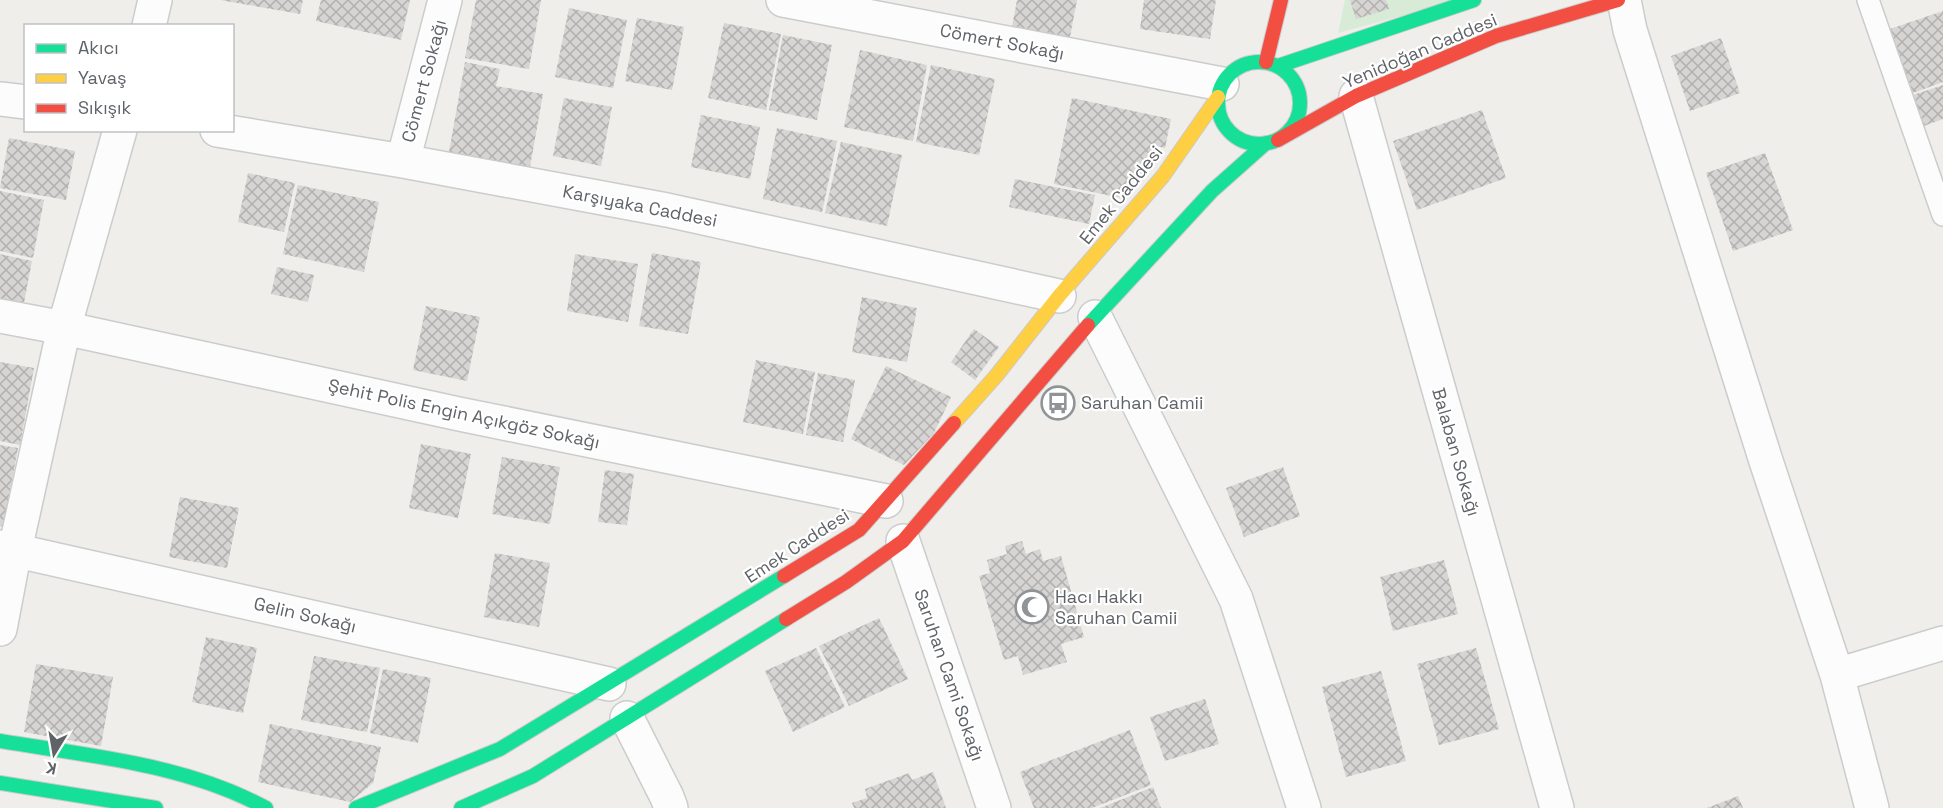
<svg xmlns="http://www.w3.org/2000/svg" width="1943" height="808" font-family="'Space Grotesk',sans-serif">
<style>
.grass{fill:#d8ebd6}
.building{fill:url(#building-cross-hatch)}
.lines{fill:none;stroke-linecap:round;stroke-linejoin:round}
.lane-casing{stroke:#cbcccc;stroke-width:24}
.street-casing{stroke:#cbcccc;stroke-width:36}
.fast-casing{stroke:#cacacb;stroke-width:16}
.slow-casing{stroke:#cacacb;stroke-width:16}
.jam-casing{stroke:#cacacb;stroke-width:16}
.lane{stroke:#fdfcfc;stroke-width:21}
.street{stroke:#fdfcfc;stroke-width:33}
.fast{stroke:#16e098;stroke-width:14}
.slow{stroke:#ffcf43;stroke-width:14}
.jam{stroke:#f24e42;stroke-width:14}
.labels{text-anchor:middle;stroke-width:4.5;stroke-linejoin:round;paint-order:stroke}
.street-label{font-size:18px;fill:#5f6368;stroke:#fff}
.poi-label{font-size:18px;fill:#5f6368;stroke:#fff;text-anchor:start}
</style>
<defs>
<pattern id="building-cross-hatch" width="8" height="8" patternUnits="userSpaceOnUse" patternTransform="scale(1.5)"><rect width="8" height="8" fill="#d6d5d3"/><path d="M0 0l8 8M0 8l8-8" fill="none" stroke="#b1b0af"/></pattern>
</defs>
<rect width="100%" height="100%" fill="#efeeea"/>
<path class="grass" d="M 1345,0 L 1461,0 L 1338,33 Z"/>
<path class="building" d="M 220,0 L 303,0 L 300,14 Z
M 321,0 L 410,0 L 401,40 L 316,21 Z
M 476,0 L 541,0 L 529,69 L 465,58 Z
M 1017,0 L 1077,0 L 1070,37 L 1012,27 Z
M 1144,0 L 1216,0 L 1210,39 L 1140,29 Z
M 1350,0 L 1386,0 L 1389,9 L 1356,19 Z
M 569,8 L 627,20 L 613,88 L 555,77 Z
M 1943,11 L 1943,82 L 1913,93 L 1890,29 Z
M 637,18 L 684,27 L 672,90 L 625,81 Z
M 724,23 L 781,34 L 766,110 L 708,98 Z
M 783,35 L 832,45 L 817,120 L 769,110 Z
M 1721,38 L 1740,93 L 1690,111 L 1671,56 Z
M 860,50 L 927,65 L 913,141 L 844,127 Z
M 465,62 L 500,69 L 496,86 L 543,94 L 530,167 L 449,152 Z
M 931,65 L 995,79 L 979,155 L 916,142 Z
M 1943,85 L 1943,119 L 1924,126 L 1913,95 Z
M 564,98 L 612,107 L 601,166 L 553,156 Z
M 1072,98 L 1171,119 L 1165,148 L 1156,146 L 1152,167 L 1143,165 L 1140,182 L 1130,180 L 1126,199 L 1054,184 Z
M 1482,110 L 1506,178 L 1417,210 L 1393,141 Z
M 701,115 L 760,127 L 750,179 L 691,167 Z
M 777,128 L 837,141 L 822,212 L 763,199 Z
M 9,138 L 75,151 L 66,200 L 0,188 Z
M 841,142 L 902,155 L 887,226 L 825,213 Z
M 1765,153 L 1793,230 L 1733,251 L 1706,173 Z
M 248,173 L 295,183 L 284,232 L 238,222 Z
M 1015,179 L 1095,195 L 1089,224 L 1009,207 Z
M 298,185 L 379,202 L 364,272 L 283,254 Z
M 0,191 L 44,200 L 33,258 L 0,251 Z
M 652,253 L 701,262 L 688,334 L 639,326 Z
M 0,254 L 32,261 L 22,313 L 0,309 Z
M 575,254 L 638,264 L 628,322 L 567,311 Z
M 277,267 L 314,275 L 308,302 L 271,294 Z
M 862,297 L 917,308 L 907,362 L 852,352 Z
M 426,306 L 480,317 L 467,381 L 413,370 Z
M 974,329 L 999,347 L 975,380 L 951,362 Z
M 756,360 L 815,372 L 803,434 L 743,422 Z
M 0,362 L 34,368 L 20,445 L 0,441 Z
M 886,366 L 951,397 L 934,433 L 904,465 L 851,439 Z
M 818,373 L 855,380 L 843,442 L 806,435 Z
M 421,444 L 471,454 L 458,518 L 409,508 Z
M 0,445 L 18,448 L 3,527 L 0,526 Z
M 502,457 L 560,467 L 550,524 L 492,514 Z
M 1283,467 L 1300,516 L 1244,537 L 1226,488 Z
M 605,470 L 634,474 L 627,525 L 598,522 Z
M 180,497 L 239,508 L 227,568 L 169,557 Z
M 1022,541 L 1026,554 L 1040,549 L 1043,561 L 1061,556 L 1084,637 L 1061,644 L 1067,662 L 1023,675 L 1018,656 L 1004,660 L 979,576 L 990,573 L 987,560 L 1007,554 L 1005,546 Z
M 495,553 L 550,563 L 539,627 L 484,617 Z
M 1444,560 L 1458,614 L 1393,631 L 1380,577 Z
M 879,618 L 908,679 L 849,706 L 819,646 Z
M 206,637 L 257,648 L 243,713 L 192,702 Z
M 816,648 L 845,707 L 793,732 L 765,671 Z
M 1476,648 L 1499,729 L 1439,745 L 1417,664 Z
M 314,656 L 380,668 L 367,732 L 301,720 Z
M 36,664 L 113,677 L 101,746 L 24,732 Z
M 383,669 L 431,678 L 418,743 L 370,733 Z
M 1381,671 L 1406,761 L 1346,777 L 1322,687 Z
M 1205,699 L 1219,744 L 1165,761 L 1150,717 Z
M 270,724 L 381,747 L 373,783 L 350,802 L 258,782 Z
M 1130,730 L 1151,785 L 1092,808 L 1034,808 L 1020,772 Z
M 933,772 L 946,808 L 854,808 L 852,803 L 867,798 L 865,789 L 909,773 L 912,780 Z
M 1153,787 L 1161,808 L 1100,808 Z
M 1738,796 L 1743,808 L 1707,808 Z"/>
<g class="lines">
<defs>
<path id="lane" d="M 1868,0 L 1943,215"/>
<path id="street" d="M 783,0 L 1222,84
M 1624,0 L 1630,30 L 1766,461 L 1837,675 L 1872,808
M 149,26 L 155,0
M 1356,96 L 1557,808
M 0,99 L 26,102
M 217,130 L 403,161 L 667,210 L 1059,296
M 403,161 L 445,0
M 0,316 L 64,328 L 459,414 L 886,501
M 1095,317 L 1236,599 L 1304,808
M 903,541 L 994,808
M 0,547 L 609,684
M 0,629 L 15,550 L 64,328 L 120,130
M 1837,675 L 1943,643
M 627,718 L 667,797 L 671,808"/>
<path id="fast" d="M1218 103a41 41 0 1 1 82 0a41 41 0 1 1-82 0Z
M 1278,66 L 1474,0
M 1088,325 L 1212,191 L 1266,143
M 0,741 C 90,756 185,764 266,808
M 0,783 L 156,808
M 356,808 L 500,749 L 784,576
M 461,808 L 533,776 L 786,619"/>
<path id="slow" d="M 954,423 L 996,376 L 1059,296 L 1163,176 L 1218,97"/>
<path id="jam" d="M 1266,62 L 1281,0
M 1278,140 L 1356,96 L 1496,36 L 1618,0
M 784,576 L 859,530 L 954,423
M 786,619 L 846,582 L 903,541 L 1088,325"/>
</defs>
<use href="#lane" class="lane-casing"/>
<use href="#street" class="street-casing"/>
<use href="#fast" class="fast-casing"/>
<use href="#slow" class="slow-casing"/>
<use href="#jam" class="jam-casing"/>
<use href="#lane" class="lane"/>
<use href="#street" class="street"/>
<use href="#fast" class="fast"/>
<use href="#slow" class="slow"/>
<use href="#jam" class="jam"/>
</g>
<defs>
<symbol id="bus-ring" viewBox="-11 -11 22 22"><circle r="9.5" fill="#fff" stroke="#919496" stroke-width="1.5"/><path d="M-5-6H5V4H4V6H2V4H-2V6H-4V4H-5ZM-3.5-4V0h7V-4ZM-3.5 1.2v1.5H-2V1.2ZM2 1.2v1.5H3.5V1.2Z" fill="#919496"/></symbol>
<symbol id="mosque-ring" viewBox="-11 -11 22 22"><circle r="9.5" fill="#fff" stroke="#919496" stroke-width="1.5"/><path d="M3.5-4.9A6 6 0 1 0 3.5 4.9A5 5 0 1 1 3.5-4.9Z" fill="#919496"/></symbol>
</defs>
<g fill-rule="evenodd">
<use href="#bus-ring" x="1039" y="384" width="38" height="38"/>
<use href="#mosque-ring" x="1013" y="588" width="38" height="38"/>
</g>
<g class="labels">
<g class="street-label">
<text transform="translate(1002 42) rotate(11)" y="6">Cömert Sokağı</text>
<text transform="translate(1420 51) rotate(-23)" y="6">Yenidoğan Caddesi</text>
<text transform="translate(424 81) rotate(-75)" y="6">Cömert Sokağı</text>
<text transform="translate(1121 195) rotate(-51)" y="6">Emek Caddesi</text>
<text transform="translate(640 206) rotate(11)" y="6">Karşıyaka Caddesi</text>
<text transform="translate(464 414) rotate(12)" y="6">Şehit Polis Engin Açıkgöz Sokağı</text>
<text transform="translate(1456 452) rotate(74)" y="6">Balaban Sokağı</text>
<text transform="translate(797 546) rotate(-33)" y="6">Emek Caddesi</text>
<text transform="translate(305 615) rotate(13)" y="6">Gelin Sokağı</text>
<text transform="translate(949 675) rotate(71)" y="6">Saruhan Cami Sokağı</text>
</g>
<g class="poi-label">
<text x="1081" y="409">Saruhan Camii</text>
<text x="1055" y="603">Hacı Hakkı<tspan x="1055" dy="21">Saruhan Camii</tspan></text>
</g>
</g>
<rect x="24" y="24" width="210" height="108" fill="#ffffff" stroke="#bfc1c3" stroke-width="1.5"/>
<rect x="36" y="44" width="30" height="9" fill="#16e098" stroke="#bfc1c3" stroke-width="1.5"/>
<text x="78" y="54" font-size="18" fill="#5f6368">Akıcı</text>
<rect x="36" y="74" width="30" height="9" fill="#ffcf43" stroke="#bfc1c3" stroke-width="1.5"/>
<text x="78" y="84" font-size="18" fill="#5f6368">Yavaş</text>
<rect x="36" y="104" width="30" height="9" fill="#f24e42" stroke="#bfc1c3" stroke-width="1.5"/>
<text x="78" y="114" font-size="18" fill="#5f6368">Sıkışık</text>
<g transform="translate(54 754) rotate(191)" stroke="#ffffff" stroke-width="4.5" paint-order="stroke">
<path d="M0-4.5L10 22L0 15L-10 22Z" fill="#5f6368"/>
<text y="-9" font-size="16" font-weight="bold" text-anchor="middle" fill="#5f6368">K</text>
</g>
</svg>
